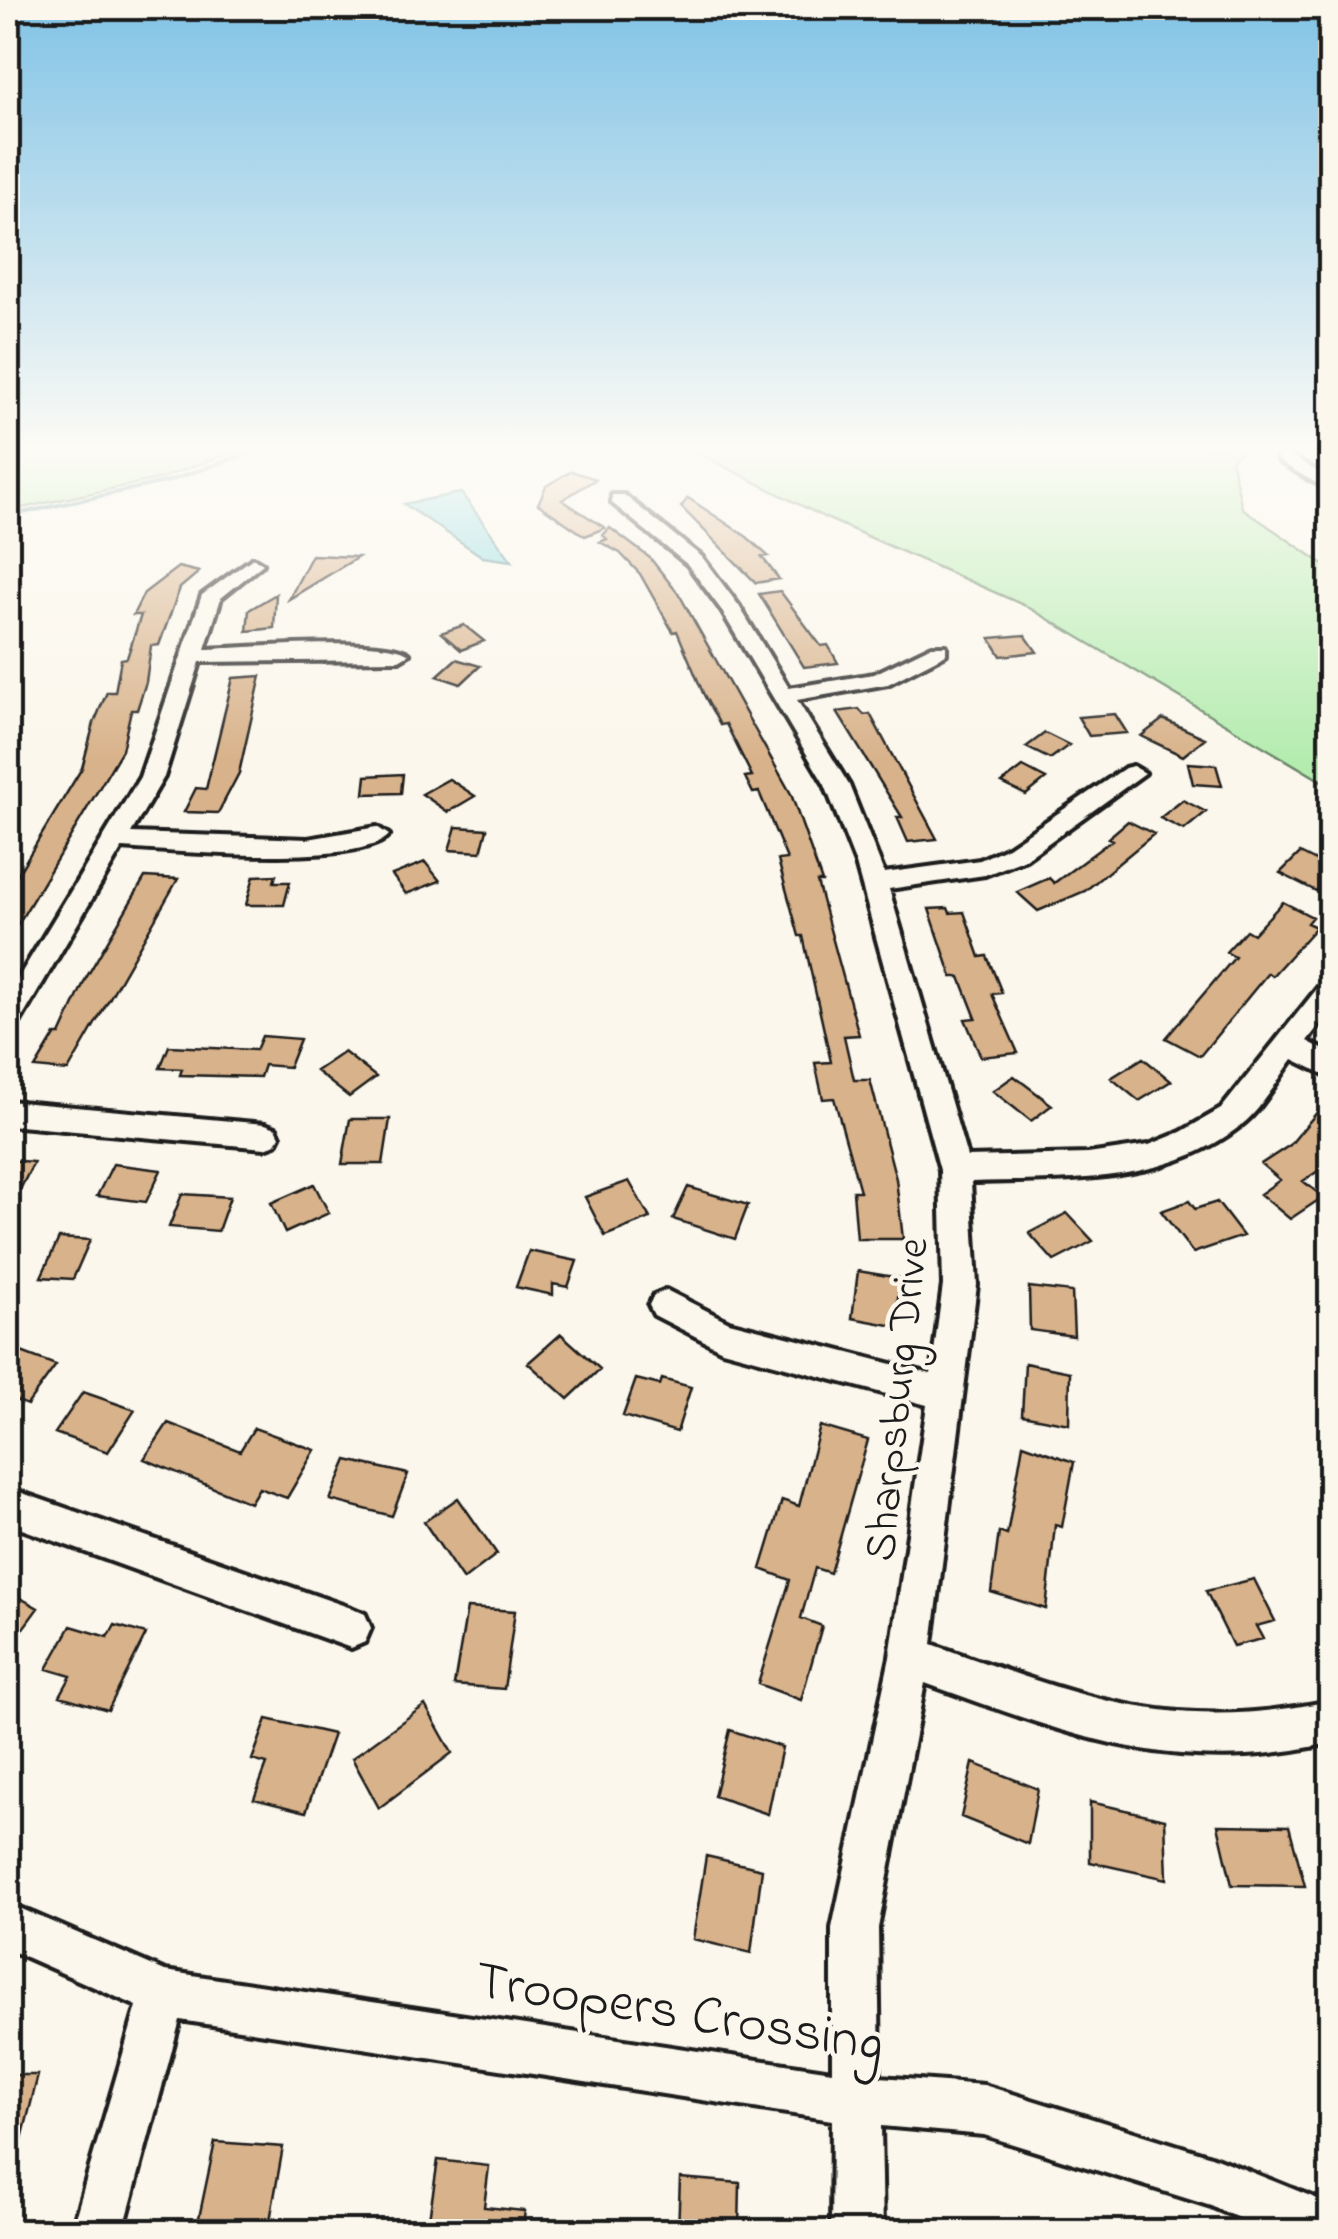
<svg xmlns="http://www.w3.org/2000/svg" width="1338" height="2239" font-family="'Indie Flower',sans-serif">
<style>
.green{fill:#b4ecaf;stroke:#688466;stroke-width:2.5}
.water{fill:#88d9e2;stroke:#5d8d93;stroke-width:2.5}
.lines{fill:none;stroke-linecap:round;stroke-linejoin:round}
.stream{stroke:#5d8d93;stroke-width:4}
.building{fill:#d8b28a;stroke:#1c1c1c;stroke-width:2.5}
.minor-casing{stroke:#1c1c1c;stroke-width:8}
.minor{fill:#fbf7ec;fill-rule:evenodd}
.labels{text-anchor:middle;stroke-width:9;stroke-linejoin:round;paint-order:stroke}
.street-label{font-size:45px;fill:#1c1c1c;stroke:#fbf7ec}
.near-street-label{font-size:55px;fill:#1c1c1c;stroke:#fbf7ec}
</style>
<rect width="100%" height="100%" fill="#fbf7ec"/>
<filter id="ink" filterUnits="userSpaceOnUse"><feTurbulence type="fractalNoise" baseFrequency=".01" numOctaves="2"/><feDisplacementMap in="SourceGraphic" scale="20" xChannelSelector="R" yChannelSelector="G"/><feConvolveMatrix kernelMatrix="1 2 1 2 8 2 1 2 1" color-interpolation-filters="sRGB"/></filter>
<g filter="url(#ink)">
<path class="green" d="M 8,448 L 243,448 L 162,478 L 8,511 Z
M 688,448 L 1247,448 L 1231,459 L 1242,508 L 1330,569 L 1330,786 L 1026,606 L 826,518 Z"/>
<path class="water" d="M 461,493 L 512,561 L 483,557 L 404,504 Z"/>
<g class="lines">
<path class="stream" d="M 8,516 L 169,481 L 263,448"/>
</g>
<path class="building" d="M 571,471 L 596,479 L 562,500 L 605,528 L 585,536 L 538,504 L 546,486 Z
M 688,498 L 747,537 L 768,556 L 762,557 L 779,579 L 756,583 L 681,507 Z
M 610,528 L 650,558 L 680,596 L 791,794 L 822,882 L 817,882 L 859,1035 L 844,1036 L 854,1080 L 870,1080 L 896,1179 L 903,1239 L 857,1239 L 853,1191 L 860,1191 L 834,1098 L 823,1099 L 815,1063 L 831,1062 L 803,936 L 799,936 L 778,860 L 787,859 L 759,792 L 753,793 L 745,777 L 752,776 L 726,724 L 720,725 L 703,693 L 677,631 L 673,632 L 640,574 L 620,553 L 600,542 L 607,539 L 603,535 Z
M 312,555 L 358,557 L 289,599 Z
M 178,567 L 199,572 L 180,588 L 159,645 L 151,646 L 146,682 L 137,710 L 131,710 L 122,750 L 8,941 L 8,890 L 82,768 L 94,723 L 107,692 L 115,692 L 121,659 L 127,658 L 141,615 L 133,615 L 144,593 Z
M 780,591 L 821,646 L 828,645 L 838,663 L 804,667 L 759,594 Z
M 276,594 L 274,628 L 247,631 L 249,610 Z
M 464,625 L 484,641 L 461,650 L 441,633 Z
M 1025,635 L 1037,652 L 1001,656 L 990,638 Z
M 456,659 L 480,666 L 461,684 L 437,676 Z
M 261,676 L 239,773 L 218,813 L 184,812 L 196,788 L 206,789 L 233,678 Z
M 859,709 L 864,715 L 870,714 L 937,839 L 908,842 L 897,817 L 902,817 L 837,712 Z
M 1115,714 L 1127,733 L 1089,736 L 1078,717 Z
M 1163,719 L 1205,738 L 1183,756 L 1141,736 Z
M 1045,733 L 1069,745 L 1050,759 L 1026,747 Z
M 1188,763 L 1216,765 L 1222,786 L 1193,784 Z
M 1023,767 L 1046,779 L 1026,795 L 1002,783 Z
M 403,774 L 401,793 L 364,794 L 366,776 Z
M 449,779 L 475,796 L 448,812 L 422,794 Z
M 1183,800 L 1206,812 L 1184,830 L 1160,818 Z
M 1128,821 L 1154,834 L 1085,891 L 1038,911 L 1017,892 L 1049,878 L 1054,883 L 1112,840 L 1108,838 Z
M 456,827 L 487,829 L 481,852 L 449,850 Z
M 1300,853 L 1330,868 L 1330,876 L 1316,891 L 1280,873 Z
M 425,862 L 440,881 L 406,894 L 392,875 Z
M 276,875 L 274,882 L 290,882 L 284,905 L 246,905 L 254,876 Z
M 145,877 L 178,879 L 68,1071 L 35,1068 L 55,1035 L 60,1035 L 86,978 Z
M 1283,902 L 1312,917 L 1307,923 L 1316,927 L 1272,976 L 1268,973 L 1200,1056 L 1166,1038 L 1235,957 L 1226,952 L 1246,930 L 1253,934 Z
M 948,908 L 950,913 L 964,912 L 980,957 L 987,956 L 1002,993 L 992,994 L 1018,1053 L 981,1057 L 965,1019 L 976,1018 L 960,977 L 952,977 L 929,909 Z
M 262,1036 L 300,1039 L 289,1067 L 264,1065 L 260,1077 L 180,1075 L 182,1069 L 160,1068 L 169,1046 L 256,1050 Z
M 344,1052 L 376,1077 L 349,1097 L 316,1071 Z
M 1143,1058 L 1171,1081 L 1139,1101 L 1111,1078 Z
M 1014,1076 L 1052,1105 L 1031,1121 L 993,1091 Z
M 1319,1110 L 1330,1117 L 1330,1163 L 1303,1181 L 1323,1197 L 1290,1219 L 1260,1194 L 1280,1180 L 1261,1164 L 1290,1145 Z
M 350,1119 L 390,1119 L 383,1164 L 342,1164 Z
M 8,1160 L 34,1162 L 8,1213 Z
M 113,1164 L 161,1170 L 146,1202 L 97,1196 Z
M 629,1181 L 650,1218 L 605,1236 L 585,1197 Z
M 314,1184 L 329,1213 L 285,1233 L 271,1203 Z
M 688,1187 L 748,1205 L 735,1239 L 673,1219 Z
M 182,1194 L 230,1197 L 218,1231 L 169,1227 Z
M 1189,1201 L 1195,1209 L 1217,1202 L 1243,1236 L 1193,1253 L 1161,1211 Z
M 1067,1213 L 1093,1241 L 1054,1261 L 1029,1233 Z
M 59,1238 L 90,1240 L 73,1279 L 41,1277 Z
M 529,1251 L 577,1261 L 568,1287 L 553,1284 L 553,1295 L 516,1287 Z
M 858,1271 L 900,1278 L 895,1326 L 852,1318 Z
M 1029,1287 L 1072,1292 L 1074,1336 L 1030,1330 Z
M 561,1334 L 600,1369 L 568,1399 L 528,1363 Z
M 8,1347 L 56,1365 L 27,1405 L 8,1397 Z
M 1025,1363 L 1070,1372 L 1069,1424 L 1022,1415 Z
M 636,1379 L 660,1385 L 662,1379 L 691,1387 L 677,1432 L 623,1416 Z
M 83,1392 L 135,1410 L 108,1452 L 55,1433 Z
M 168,1423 L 240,1451 L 254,1428 L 315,1450 L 287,1498 L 259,1488 L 250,1503 L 144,1459 Z
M 820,1426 L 868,1440 L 830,1573 L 815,1568 L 801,1618 L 822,1626 L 801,1700 L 758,1684 L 790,1580 L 761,1569 L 782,1500 L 799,1506 Z
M 1023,1444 L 1074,1462 L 1062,1527 L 1055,1525 L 1046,1609 L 991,1592 L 999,1532 L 1007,1535 Z
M 347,1460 L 408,1474 L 392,1516 L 330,1500 Z
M 458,1498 L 497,1554 L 463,1580 L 424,1522 Z
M 1254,1579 L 1275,1621 L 1256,1626 L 1263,1639 L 1233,1646 L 1206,1591 Z
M 8,1591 L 38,1608 L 8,1649 Z
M 467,1608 L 515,1611 L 504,1689 L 454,1685 Z
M 115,1625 L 146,1634 L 108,1710 L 60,1696 L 71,1676 L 47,1669 L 71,1626 L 108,1637 Z
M 425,1705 L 452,1753 L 379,1808 L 352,1758 Z
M 267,1719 L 333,1734 L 306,1812 L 254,1799 L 267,1764 L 252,1760 Z
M 730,1730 L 782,1747 L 768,1814 L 714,1796 Z
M 973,1763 L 1038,1789 L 1028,1844 L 961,1817 Z
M 1090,1802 L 1165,1819 L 1167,1879 L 1090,1862 Z
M 1218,1825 L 1289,1826 L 1305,1886 L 1232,1885 Z
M 706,1856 L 762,1869 L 751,1953 L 693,1939 Z
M 8,2075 L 38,2075 L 14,2171 L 8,2170 Z
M 215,2142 L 283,2147 L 268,2232 L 196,2232 Z
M 438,2160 L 489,2166 L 484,2207 L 525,2211 L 522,2232 L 427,2232 Z
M 680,2178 L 740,2183 L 739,2232 L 678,2232 Z"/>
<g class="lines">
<defs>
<path id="minor" d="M 1286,453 L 1330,479 L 1330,491 L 1280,462 L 1277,458 Z
M 612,495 L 624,495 L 702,557 L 739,606 L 789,688 L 874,674 L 932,646 L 946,646 L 946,654 L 888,684 L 797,700 L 849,785 L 884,873 L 980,860 L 1008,847 L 1125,768 L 1133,766 L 1145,773 L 1026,859 L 985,875 L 889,889 L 967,1157 L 1088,1154 L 1149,1145 L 1181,1132 L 1221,1109 L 1320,985 L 1330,982 L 1330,1011 L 1307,1041 L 1330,1053 L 1330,1077 L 1293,1059 C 1277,1080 1261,1111 1240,1126 C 1164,1186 1062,1179 971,1182 L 977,1285 L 932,1644 C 1080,1697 1170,1734 1330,1701 L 1330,1743 C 1173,1778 1071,1735 925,1683 L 878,1928 L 880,2077 L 984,2085 L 1211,2156 L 1330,2204 L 1330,2232 L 1271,2232 L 1211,2206 L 984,2135 L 881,2126 L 883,2232 L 831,2232 L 832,2120 L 180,2020 L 123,2232 L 71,2232 L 137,2006 L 8,1949 L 8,1903 L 165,1971 L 832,2071 L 832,1928 L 890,1657 L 927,1405 L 722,1350 L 654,1315 L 649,1305 L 654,1295 L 666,1290 L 729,1322 L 931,1374 L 943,1285 L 940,1170 L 856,864 L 825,785 L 720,608 L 688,565 L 612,503 Z
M 253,558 L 263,564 L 221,598 L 205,649 C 239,648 390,636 409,654 L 399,660 L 200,662 L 164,777 L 131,833 L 308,839 L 377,827 L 389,835 C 362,868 169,851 122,848 L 18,1025 L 8,1028 L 8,995 L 140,777 L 202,595 Z
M 8,1101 L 265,1124 L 276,1128 L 280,1136 L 276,1144 L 265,1148 L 8,1125 Z
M 8,1488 L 351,1608 L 365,1614 L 371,1628 L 365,1642 L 351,1648 L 8,1524 Z"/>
</defs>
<use href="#minor" class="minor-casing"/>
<use href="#minor" class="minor"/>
</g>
</g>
<linearGradient id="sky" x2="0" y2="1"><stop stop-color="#81c3e6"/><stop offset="0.59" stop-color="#fdfbf6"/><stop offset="1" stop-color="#fdfbf6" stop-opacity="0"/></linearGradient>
<rect width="1338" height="761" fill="url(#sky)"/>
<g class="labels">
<g class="street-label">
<text transform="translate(894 1399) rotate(-84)" y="16">Sharpsburg Drive</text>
</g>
<g class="near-street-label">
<text transform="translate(680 2009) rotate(9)" y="19">Troopers Crossing</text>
</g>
</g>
<rect width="1338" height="2239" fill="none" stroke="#fbf7ec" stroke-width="40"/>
<rect x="20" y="20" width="1298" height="2199" fill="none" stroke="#1c1c1c" stroke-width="4" filter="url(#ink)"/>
</svg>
